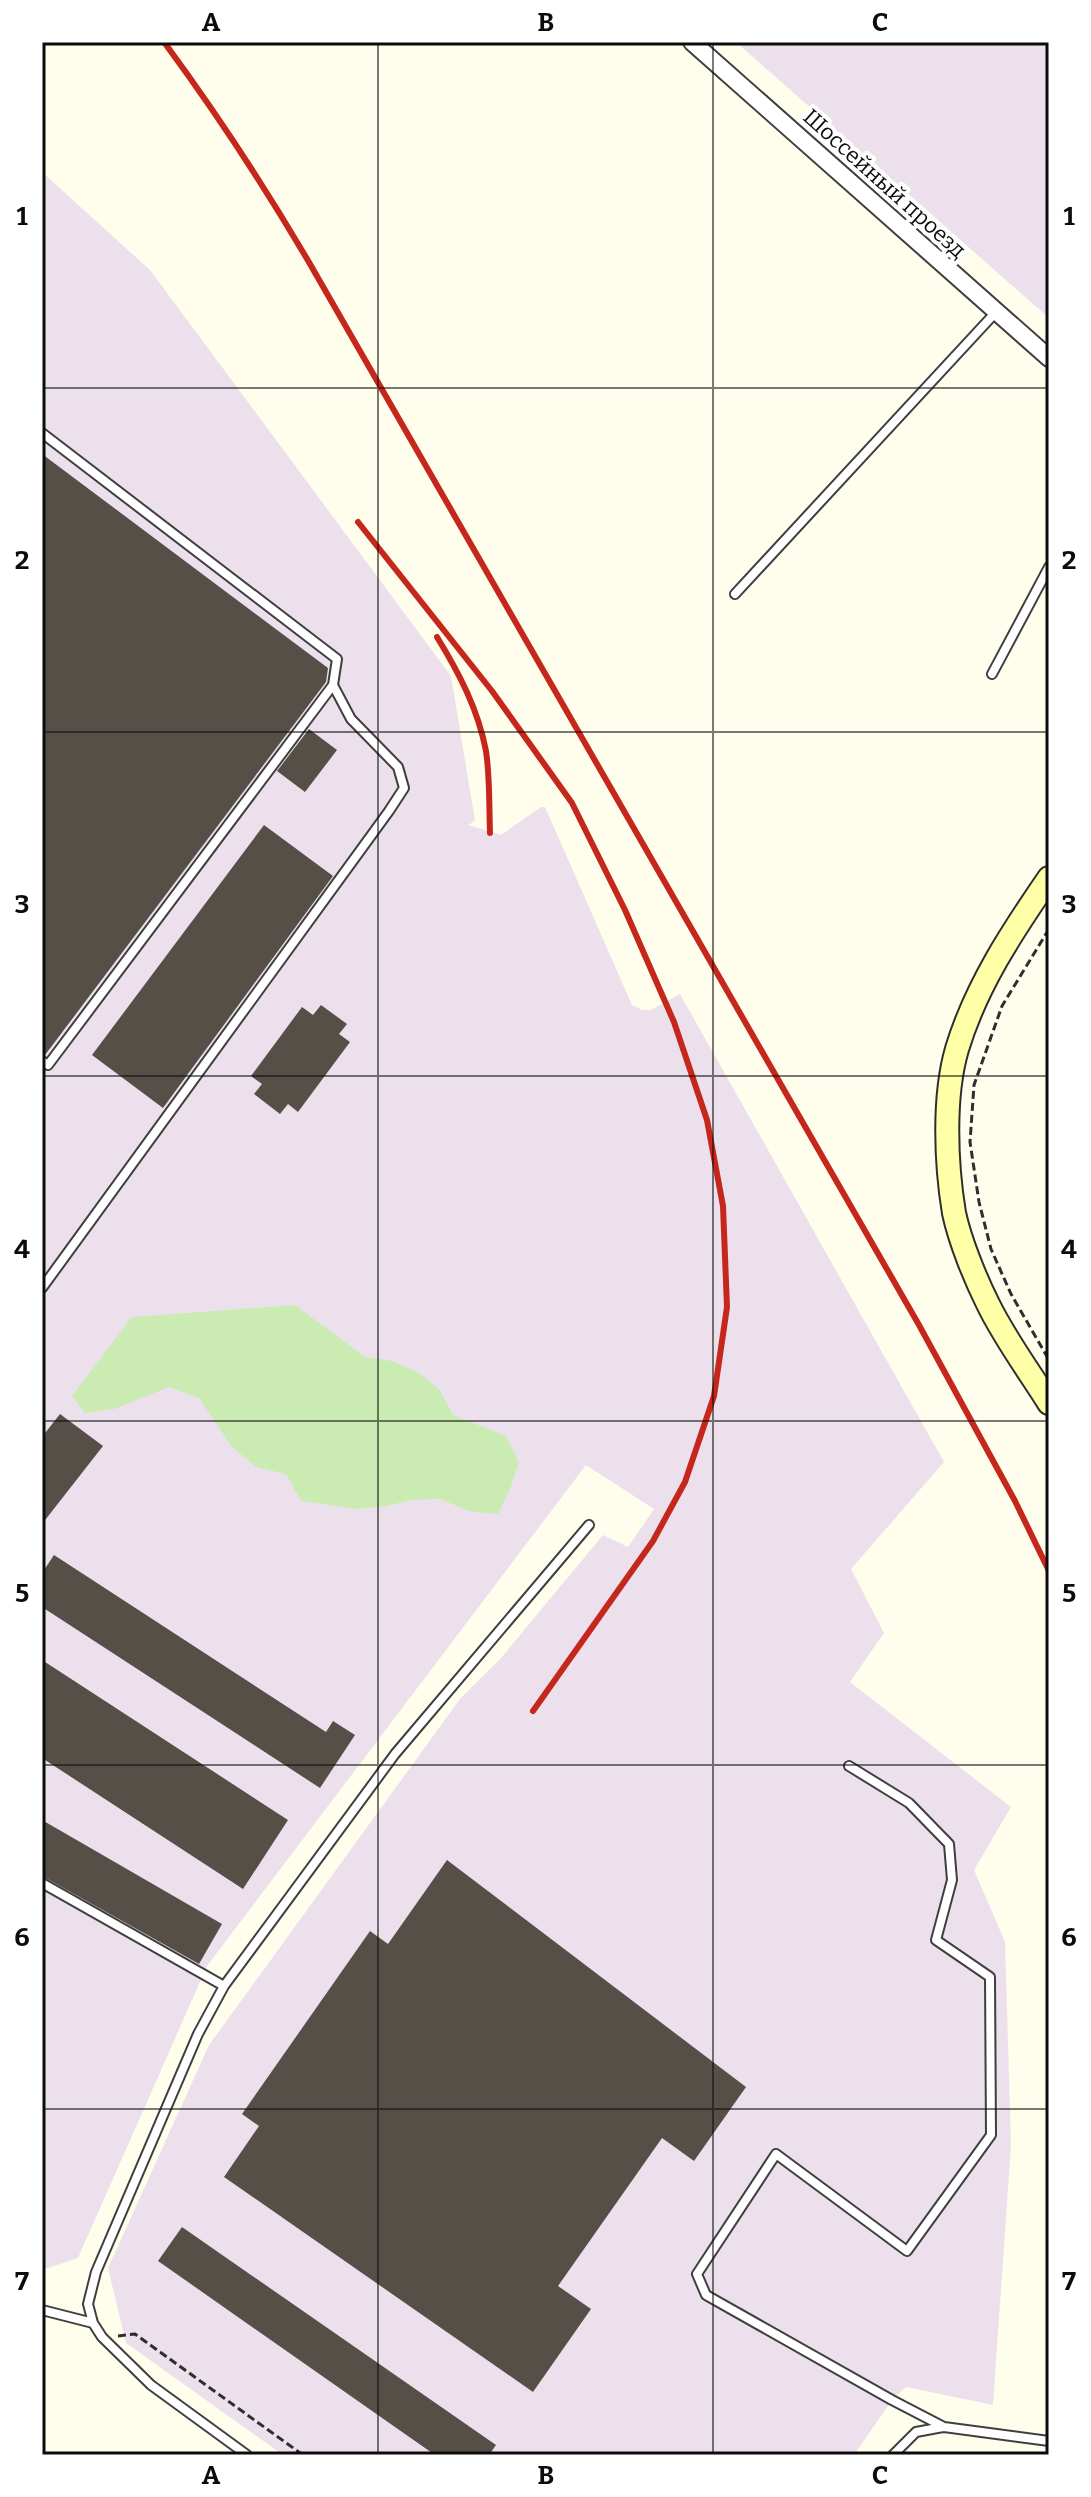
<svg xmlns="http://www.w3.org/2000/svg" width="1091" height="2497" font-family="Bitter,serif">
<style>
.industrial{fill:#ece0ec}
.green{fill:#caecb3}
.building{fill:#564f48}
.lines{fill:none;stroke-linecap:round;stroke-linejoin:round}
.lane-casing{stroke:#3f3f3f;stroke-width:12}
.street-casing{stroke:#3f3f3f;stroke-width:20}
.secondary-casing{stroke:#2e2e2e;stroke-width:26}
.path{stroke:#2e2e2e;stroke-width:3;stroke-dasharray:8 4;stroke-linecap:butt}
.lane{stroke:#fff;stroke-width:8}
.street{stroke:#fff;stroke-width:16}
.secondary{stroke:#ffffa7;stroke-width:22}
.rail{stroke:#c5271c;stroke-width:6}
.grid{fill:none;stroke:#0c0c0c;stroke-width:2;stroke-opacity:0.55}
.labels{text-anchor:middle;stroke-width:8;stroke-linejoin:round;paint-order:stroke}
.street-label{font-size:22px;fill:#0c0c0c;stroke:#fff}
.neatline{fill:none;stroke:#0c0c0c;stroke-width:3}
.grid-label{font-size:26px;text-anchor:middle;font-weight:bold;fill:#0c0c0c}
</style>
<rect width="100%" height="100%" fill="#fffdec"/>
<path class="industrial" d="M 736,42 L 1049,42 L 1049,318 Z
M 42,172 L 150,270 L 451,676 L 475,821 L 468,825 L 501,835 L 541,807 L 545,807 L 632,1005 L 642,1010 L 651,1010 L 680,994 L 944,1462 L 851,1569 L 884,1633 L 850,1682 L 1011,1807 L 974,1870 L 1005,1942 L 1011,2145 L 993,2405 L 906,2387 L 892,2400 L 854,2455 L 283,2455 L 126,2343 L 108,2268 L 209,2045 L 460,1699 L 501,1658 L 603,1535 L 628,1547 L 654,1509 L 586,1465 L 207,1966 L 78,2258 L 42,2270 Z"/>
<path class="green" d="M 295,1305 L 365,1357 L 392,1361 L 417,1372 L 439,1389 L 453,1415 L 506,1436 L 519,1462 L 510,1489 L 498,1514 L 469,1511 L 440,1499 L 412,1500 L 386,1506 L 357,1509 L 301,1501 L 286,1474 L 256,1467 L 232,1447 L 199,1398 L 169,1387 L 114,1409 L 85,1413 L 72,1396 L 132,1317 Z"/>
<path class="building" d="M 42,454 L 328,668 L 326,682 L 45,1055 L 42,1054 Z
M 309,729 L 337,750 L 305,792 L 277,771 Z
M 264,825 L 333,876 L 163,1108 L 92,1055 Z
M 321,1005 L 347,1024 L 339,1034 L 350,1042 L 298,1112 L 288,1104 L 280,1114 L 254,1094 L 262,1084 L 251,1076 L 302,1007 L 313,1015 Z
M 60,1414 L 103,1446 L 42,1524 L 42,1437 Z
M 54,1555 L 326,1732 L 333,1721 L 355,1735 L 320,1788 L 42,1607 L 42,1573 Z
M 42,1660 L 288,1820 L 243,1889 L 42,1758 Z
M 42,1820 L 222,1924 L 199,1964 L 42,1876 Z
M 447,1860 L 746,2087 L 694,2161 L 662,2138 L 558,2286 L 591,2309 L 533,2392 L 224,2177 L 259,2126 L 242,2114 L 370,1931 L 388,1944 Z
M 182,2227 L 496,2445 L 489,2455 L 435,2455 L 158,2261 Z"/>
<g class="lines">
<defs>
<path id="lane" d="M 42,433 L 337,659 L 333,685 L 351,719 L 398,767 L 404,788 L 389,811 L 42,1288
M 735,594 L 996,312
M 992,674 L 1049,567
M 42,1061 L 48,1065 L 333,685
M 849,1766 L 909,1803 L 949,1844 L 952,1880 L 936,1940 L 990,1977 L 991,2135 L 907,2251 L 776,2154 L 697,2274 L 706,2295 L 892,2400 L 944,2427 L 1049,2441
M 42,1883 L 224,1986
M 42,2310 L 93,2323
M 247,2455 L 151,2385 L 102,2337 L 93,2323 L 88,2304 L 96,2272 L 198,2034 L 224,1986 L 395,1754 L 589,1525
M 893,2455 L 916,2432 L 943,2427"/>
<path id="street" d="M 692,42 L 1049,358"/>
<path id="secondary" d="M 1049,878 C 1012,932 976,986 957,1049 C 943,1097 946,1164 954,1213 C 960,1241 975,1278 988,1304 C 1005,1339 1029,1371 1049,1403"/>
</defs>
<use href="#lane" class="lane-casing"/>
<use href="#street" class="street-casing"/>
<use href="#secondary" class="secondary-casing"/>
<path class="path" d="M 1049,929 L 1002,1006 L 974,1085 L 970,1142 L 979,1202 L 991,1249 L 1011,1294 L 1049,1360
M 118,2336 L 135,2334 L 303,2455"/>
<use href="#lane" class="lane"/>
<use href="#street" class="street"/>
<use href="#secondary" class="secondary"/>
<path class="rail" d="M 164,42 C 217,114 265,187 310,264 L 919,1325 L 1015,1501 L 1049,1571
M 358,522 L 492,691 L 572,803 L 625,910 L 674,1022 L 707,1120 L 723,1206 L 727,1307 L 714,1396 L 685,1482 L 653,1541 L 533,1711
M 437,637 C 459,673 478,709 486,751 C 490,777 489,806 490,833"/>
</g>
<path class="grid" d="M 378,42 L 378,2455M 713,42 L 713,2455M 42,388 L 1049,388M 42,732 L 1049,732M 42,1076 L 1049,1076M 42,1421 L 1049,1421M 42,1765 L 1049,1765M 42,2109 L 1049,2109"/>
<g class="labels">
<g class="street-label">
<text transform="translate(885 183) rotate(42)" y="8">Шоссейный проезд</text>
</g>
</g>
<rect width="1091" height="2497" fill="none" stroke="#ffffff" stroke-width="88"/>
<rect x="44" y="44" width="1003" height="2409" class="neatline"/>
<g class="grid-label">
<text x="211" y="31">A</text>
<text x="546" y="31">B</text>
<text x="880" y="31">C</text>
<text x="22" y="225">1</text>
<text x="1069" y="225">1</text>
<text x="22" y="569">2</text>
<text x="1069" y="569">2</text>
<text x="22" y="913">3</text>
<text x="1069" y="913">3</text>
<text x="22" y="1258">4</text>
<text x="1069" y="1258">4</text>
<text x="22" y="1602">5</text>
<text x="1069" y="1602">5</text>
<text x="22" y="1946">6</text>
<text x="1069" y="1946">6</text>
<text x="22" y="2290">7</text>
<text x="1069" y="2290">7</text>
<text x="211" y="2484">A</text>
<text x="546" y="2484">B</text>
<text x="880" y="2484">C</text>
</g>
</svg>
